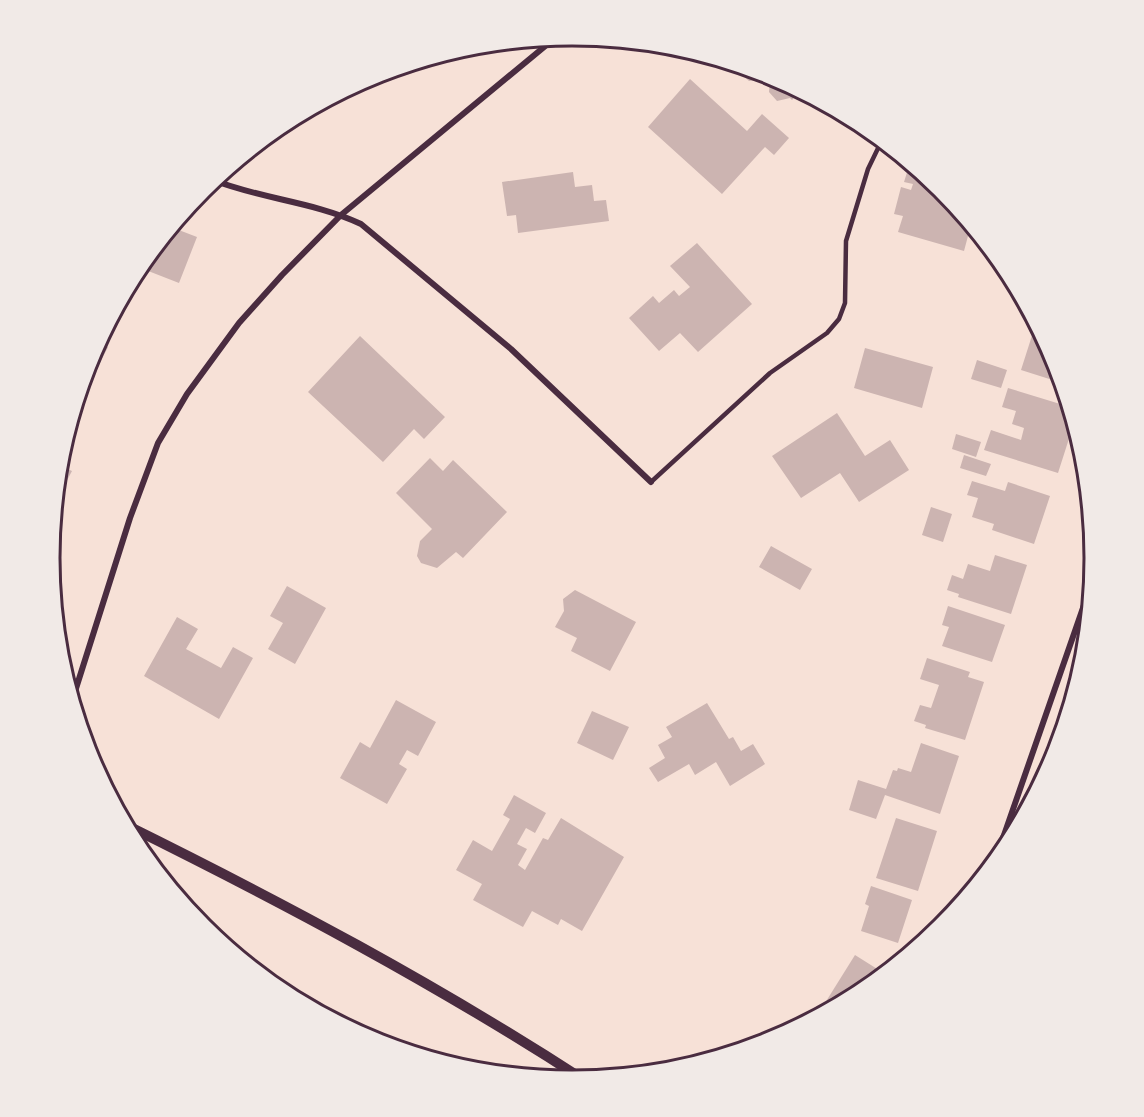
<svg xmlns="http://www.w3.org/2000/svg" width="1144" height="1117" font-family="'Open Sans',sans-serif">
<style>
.building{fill:#ccb4b1}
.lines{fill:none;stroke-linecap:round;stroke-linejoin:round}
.service{stroke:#4a2c40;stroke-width:4.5}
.minor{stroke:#4a2c40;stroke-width:6}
.tertiary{stroke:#4a2c40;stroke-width:10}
.rim{fill:none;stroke:#4a2c40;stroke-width:3}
</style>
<rect width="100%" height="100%" fill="#f7e1d7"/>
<path class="building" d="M 740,66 L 772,76 L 800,91 L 792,100 L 790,98 L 777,101 L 769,92 L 770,81 L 765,76 L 761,80 L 749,81 L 741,74 Z
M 690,79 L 747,131 L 762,114 L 789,138 L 774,155 L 765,147 L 722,194 L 648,127 Z
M 910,163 L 942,189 L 983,240 L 968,236 L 964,251 L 898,232 L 903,216 L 894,214 L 901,187 L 911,190 L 913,184 L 904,182 Z
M 573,172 L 575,187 L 592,185 L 594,201 L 606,200 L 609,221 L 518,233 L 516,215 L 507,216 L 502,182 Z
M 171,227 L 197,237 L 179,283 L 138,267 Z
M 697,243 L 752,304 L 698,352 L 680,333 L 659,351 L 629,318 L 653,296 L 659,303 L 674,290 L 679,296 L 690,287 L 670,266 Z
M 1036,323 L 1055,359 L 1062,383 L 1021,370 Z
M 360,336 L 445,417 L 424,439 L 414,429 L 383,462 L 308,392 Z
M 98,342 L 108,347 L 82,398 L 78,396 L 89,358 Z
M 865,348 L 933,367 L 922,408 L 854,388 Z
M 977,360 L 1007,370 L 1001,388 L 971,379 Z
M 1008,388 L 1070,407 L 1074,423 L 1058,473 L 984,450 L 991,430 L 1021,440 L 1024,428 L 1012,424 L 1016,411 L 1002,407 Z
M 837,413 L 865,456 L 890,440 L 909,470 L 859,502 L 840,473 L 801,498 L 772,456 Z
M 956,434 L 981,442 L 976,457 L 952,449 Z
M 964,455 L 991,464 L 986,476 L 960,468 Z
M 430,458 L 443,471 L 453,460 L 507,512 L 463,558 L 456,552 L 437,568 L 421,563 L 417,556 L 420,541 L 432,529 L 396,493 Z
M 59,465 L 72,471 L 55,503 Z
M 972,481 L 1005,491 L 1008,482 L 1050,496 L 1034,544 L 992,530 L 994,524 L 972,517 L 978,498 L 967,495 Z
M 931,507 L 952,514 L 943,542 L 922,535 Z
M 771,546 L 812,569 L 800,590 L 759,567 Z
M 995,555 L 1027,565 L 1011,614 L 958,597 L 959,594 L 947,590 L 952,575 L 963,579 L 968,564 L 990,571 Z
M 287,586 L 326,608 L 295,664 L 268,649 L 283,623 L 270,616 Z
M 575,590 L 636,622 L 610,671 L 571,651 L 577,638 L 555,627 L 564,611 L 563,599 Z
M 948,606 L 1005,625 L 992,662 L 942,646 L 949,627 L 942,625 Z
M 177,617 L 198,629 L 186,649 L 221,668 L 233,647 L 253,658 L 219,719 L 144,676 Z
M 927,658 L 970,672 L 968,677 L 984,682 L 965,740 L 925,728 L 926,725 L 914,721 L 920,705 L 931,708 L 939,685 L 920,679 Z
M 396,700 L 436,722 L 418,756 L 407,750 L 399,764 L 407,769 L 387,804 L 340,778 L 360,742 L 370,748 Z
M 707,703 L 729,739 L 733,737 L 741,751 L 753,744 L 765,764 L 730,786 L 716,762 L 695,775 L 689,764 L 658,782 L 649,768 L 665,758 L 658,745 L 672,737 L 666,727 Z
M 592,711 L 629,727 L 613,760 L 577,743 Z
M 921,743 L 959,756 L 940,814 L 885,795 L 876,819 L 849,810 L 858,780 L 886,789 L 893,770 L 897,771 L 898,768 L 911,772 Z
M 514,795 L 546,813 L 535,833 L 526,828 L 517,844 L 527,849 L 518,865 L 525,870 L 543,838 L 548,840 L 561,818 L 624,857 L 582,931 L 561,919 L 558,925 L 532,911 L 523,927 L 473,900 L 482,884 L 456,870 L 473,840 L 492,851 L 510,819 L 503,815 Z
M 896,818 L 937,831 L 918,891 L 876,878 Z
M 871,886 L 912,900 L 898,943 L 861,931 L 869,906 L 865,904 Z
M 855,955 L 882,972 L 876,982 L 862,993 L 833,1008 L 825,1003 Z
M 325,1014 L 352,1025 L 350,1030 L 324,1016 Z"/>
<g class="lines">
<path class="service" d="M 651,482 L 770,373 L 827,333 L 839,319 L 845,303 L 846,241 L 868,169 L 882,140
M 228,949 C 250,958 266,966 276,988"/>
<path class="minor" d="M 213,180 C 261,199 315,202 361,224 L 511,349 L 651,482
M 72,701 L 130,518 L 158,443 L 187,394 L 239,323 L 282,275 L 341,215 L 555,38
M 994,864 L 1092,582"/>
<path class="tertiary" d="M 124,824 C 282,902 436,984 584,1080"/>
</g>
<path d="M0 0H1144V1117H0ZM60 558a512 512 0 1 1 1024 0a512 512 0 1 1-1024 0Z" fill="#f1eae7" fill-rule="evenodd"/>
<path class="rim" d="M60 558a512 512 0 1 1 1024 0a512 512 0 1 1-1024 0Z"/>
</svg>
